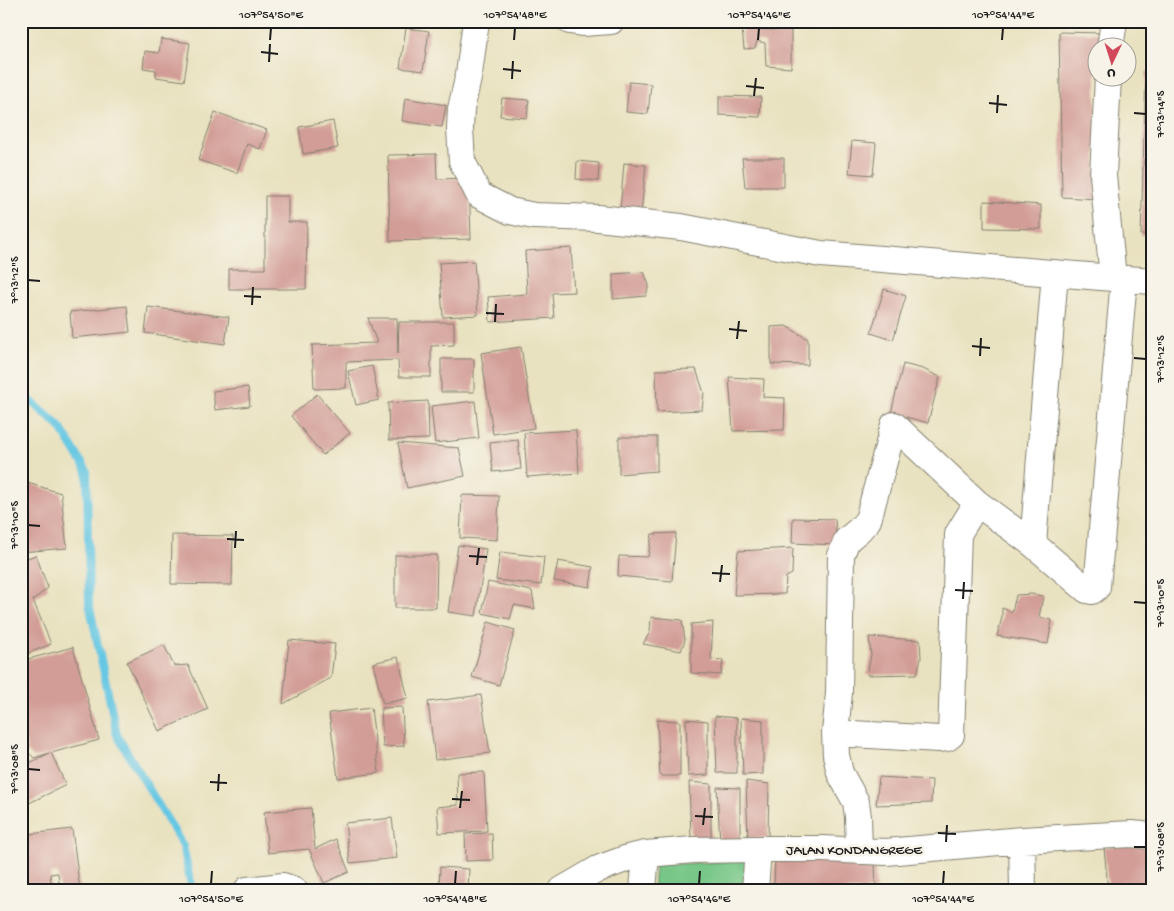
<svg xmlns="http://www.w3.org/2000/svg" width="1174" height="911" font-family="'Gochi Hand',sans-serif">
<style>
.green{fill:#78c788;stroke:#4a7252}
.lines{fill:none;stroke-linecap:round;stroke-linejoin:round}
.stream{stroke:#65c7e3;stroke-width:8}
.building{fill:#d29d96}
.street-casing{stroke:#827f6e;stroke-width:28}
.street{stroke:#fff;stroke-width:26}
.ticks{fill:none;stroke:#1c1c1c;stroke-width:2}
.labels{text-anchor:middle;stroke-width:5;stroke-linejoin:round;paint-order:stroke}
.street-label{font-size:14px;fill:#1c1c1c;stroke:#f7f3e8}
.neatline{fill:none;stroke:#1c1c1c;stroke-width:2}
.ticks-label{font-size:12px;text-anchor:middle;fill:#1c1c1c}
</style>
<rect width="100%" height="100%" fill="#f7f3e8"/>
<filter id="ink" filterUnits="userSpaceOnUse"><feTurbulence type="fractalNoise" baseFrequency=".02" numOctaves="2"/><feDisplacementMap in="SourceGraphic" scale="10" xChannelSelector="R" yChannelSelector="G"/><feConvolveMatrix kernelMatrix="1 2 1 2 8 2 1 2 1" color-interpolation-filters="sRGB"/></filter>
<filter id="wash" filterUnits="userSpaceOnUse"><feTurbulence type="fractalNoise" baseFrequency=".0096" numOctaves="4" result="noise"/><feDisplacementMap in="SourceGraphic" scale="20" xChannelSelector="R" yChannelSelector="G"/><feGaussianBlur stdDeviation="1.12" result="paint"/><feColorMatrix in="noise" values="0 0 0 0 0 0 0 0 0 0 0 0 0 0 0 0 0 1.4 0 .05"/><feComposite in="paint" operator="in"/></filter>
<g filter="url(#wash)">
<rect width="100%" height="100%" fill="#e9e2c0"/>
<path class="green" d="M 755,860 L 758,890 L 653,890 L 655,865 Z"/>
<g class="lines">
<path class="stream" d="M 21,392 L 60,427 L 87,471 L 89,603 L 117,735 L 183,846 L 192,890"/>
</g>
<g id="blocks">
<path class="building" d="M 406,28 L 429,31 L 423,71 L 400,68 Z
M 742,29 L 791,30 L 791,68 L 766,66 L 765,43 L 757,41 L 755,48 L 744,49 Z
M 1059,32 L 1103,33 L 1102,48 L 1096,48 L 1096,199 L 1062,197 Z
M 161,39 L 190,43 L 184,81 L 156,77 L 156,70 L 143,68 L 145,51 L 159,53 Z
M 1153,71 L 1153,235 L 1141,235 L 1146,72 Z
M 629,82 L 651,84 L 648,114 L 626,112 Z
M 719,96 L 761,97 L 760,117 L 719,115 Z
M 405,98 L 446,105 L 442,127 L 402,121 Z
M 502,98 L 529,100 L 527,118 L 500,116 Z
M 215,112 L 267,130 L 260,149 L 247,144 L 237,173 L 198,160 Z
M 333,121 L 338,148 L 303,154 L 299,127 Z
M 852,141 L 876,143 L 873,175 L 849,173 Z
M 436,154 L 437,179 L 469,178 L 471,239 L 390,241 L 388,155 Z
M 742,158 L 784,158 L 784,187 L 745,187 Z
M 577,161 L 599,163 L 598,181 L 576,179 Z
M 624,163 L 646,165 L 641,213 L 620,211 Z
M 265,196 L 288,196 L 288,222 L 307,222 L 306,289 L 229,289 L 229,269 L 265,269 Z
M 984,201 L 1041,205 L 1041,229 L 984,228 Z
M 571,248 L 574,292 L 552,293 L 554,318 L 490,322 L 488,297 L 527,294 L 525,251 Z
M 474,261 L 478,315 L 443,317 L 439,263 Z
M 644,272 L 649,285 L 646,296 L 613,299 L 613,274 Z
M 884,289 L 906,296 L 893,340 L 871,333 Z
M 127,306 L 130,332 L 72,338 L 70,312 Z
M 148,307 L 229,317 L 225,344 L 145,333 Z
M 368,318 L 397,318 L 398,354 L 399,322 L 454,322 L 454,345 L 431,346 L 431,377 L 399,377 L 398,360 L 346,362 L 346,388 L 314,389 L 312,345 L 377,343 Z
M 786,326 L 808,339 L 808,365 L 771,364 L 771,327 Z
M 521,347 L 534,428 L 493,434 L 481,353 Z
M 441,359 L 474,359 L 474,392 L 441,392 Z
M 903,364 L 923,369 L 940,377 L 928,423 L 891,413 Z
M 372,366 L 379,400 L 356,405 L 348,371 Z
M 696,369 L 704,393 L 702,410 L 657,412 L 656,370 Z
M 729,377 L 764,379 L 763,397 L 785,398 L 784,430 L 733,431 Z
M 248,387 L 250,406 L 215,410 L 213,391 Z
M 317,394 L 350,433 L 323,455 L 291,416 Z
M 428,401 L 429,439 L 389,440 L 388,403 Z
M 475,401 L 479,438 L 435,443 L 431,406 Z
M 576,430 L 579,473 L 527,477 L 524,433 Z
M 619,437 L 657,437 L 657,471 L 619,474 Z
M 518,440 L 521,469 L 493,472 L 490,443 Z
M 398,443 L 459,448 L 465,476 L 407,488 Z
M 21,481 L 61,493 L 67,548 L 21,552 Z
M 462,495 L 499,496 L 497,540 L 460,538 Z
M 793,518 L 835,519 L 837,545 L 792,543 Z
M 676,533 L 672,581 L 618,576 L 619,556 L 648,557 L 652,534 Z
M 172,535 L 233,536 L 232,585 L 171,584 Z
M 458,545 L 486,549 L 476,616 L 448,612 Z
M 793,548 L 792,574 L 786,577 L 785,594 L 734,595 L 738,551 Z
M 500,552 L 544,557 L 541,585 L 496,580 Z
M 36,555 L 48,588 L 33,600 L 51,644 L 22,656 L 21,560 Z
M 395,555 L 437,555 L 436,608 L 395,608 Z
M 558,561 L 593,567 L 590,587 L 554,581 Z
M 488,582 L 532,591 L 535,609 L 514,605 L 510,619 L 482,613 Z
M 1031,594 L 1043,596 L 1039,617 L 1052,620 L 1048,644 L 997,636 L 1002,617 L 1002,608 L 1012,612 L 1016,595 Z
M 651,617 L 682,620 L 685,640 L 681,651 L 643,644 L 650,632 Z
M 488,622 L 515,630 L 499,685 L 472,677 Z
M 713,622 L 711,659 L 723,660 L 721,675 L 691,673 L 691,624 Z
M 869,637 L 920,640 L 921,658 L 917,674 L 867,675 L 871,655 Z
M 289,640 L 335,644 L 331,678 L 283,704 Z
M 164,645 L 174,666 L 188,665 L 208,709 L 159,731 L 127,662 Z
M 73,647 L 99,740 L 51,753 L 66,785 L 21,807 L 21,767 L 50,753 L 34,758 L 28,752 L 21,724 L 21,661 Z
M 398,657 L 408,698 L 383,704 L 373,663 Z
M 481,695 L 490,753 L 435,760 L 428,702 Z
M 402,707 L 404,746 L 383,747 L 381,708 Z
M 371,708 L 379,773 L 338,778 L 329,713 Z
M 715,716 L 737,718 L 737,773 L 717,773 Z
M 741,718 L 763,720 L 763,774 L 743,775 Z
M 686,719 L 708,721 L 708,775 L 688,776 Z
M 657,720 L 680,721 L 680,776 L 660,776 Z
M 21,737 L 28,752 L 21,754 Z
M 484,772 L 487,831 L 439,833 L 437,807 L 458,805 L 457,773 Z
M 879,777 L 932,780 L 931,803 L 876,805 Z
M 746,781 L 769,784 L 768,838 L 748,838 Z
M 689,782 L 711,784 L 711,838 L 691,839 Z
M 717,787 L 740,788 L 740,843 L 720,843 Z
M 311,808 L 315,849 L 336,839 L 349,872 L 324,883 L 309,849 L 268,853 L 264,812 Z
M 392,818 L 397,858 L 350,863 L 345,823 Z
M 72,829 L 80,890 L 60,890 L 58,873 L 50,874 L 52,890 L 26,890 L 21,856 L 21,835 Z
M 492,833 L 493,860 L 466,861 L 465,834 Z
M 1153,845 L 1153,890 L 1108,890 L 1104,847 Z
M 775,857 L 875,862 L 876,890 L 774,890 Z
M 440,867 L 469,869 L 468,890 L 439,890 Z"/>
</g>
</g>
<g filter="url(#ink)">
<use href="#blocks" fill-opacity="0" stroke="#827f6e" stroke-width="1"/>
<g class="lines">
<defs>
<path id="street" d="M 476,21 L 469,74 L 461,109 L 460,129 L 462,161 L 479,195 L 510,211 L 534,216 L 598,218 L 681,227 L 821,254 L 1113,278
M 570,21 L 583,23 L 611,21
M 1110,48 L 1114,21
M 1108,78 L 1103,175 L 1113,278 L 1153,281
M 1033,544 L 1055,273
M 835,733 L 939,739 L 947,738 L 951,735 L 958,534 L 977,503
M 1022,840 L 1023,890
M 859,851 L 858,817 L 856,802 L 840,773 L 836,755 L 835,733 L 839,693 L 841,555 L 847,540 L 859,530 L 868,520 L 894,425 L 977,503 L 1033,544 L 1087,590 L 1092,591 L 1097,587 L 1124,279
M 247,890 L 283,886 L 294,890
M 562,890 L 598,869 L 628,858 L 646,854 L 694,850 L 758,849 L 823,849 L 886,852 L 1022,840 L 1132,834 L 1153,836
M 643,890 L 646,854
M 755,890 L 758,849"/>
</defs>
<use href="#street" class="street-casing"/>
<use href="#street" class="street"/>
</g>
</g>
<path class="ticks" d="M 270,40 L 271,28M 514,40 L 515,28M 758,40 L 759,28M 1002,40 L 1003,28M 261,52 L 278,54M 269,62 L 270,44M 503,69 L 521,71M 512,79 L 513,61M 746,86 L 764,88M 754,96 L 756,78M 989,103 L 1007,105M 997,113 L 998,95M 1134,113 L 1146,114M 28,280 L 40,281M 244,296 L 261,297M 252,305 L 253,287M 486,313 L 504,314M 495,322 L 496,304M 729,329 L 747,331M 737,339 L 739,321M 972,346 L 990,348M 980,356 L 981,338M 1134,358 L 1146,359M 28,525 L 40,526M 227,539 L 244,540M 235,548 L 236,531M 469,556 L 487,557M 477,565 L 479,548M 712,573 L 730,574M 720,582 L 722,565M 955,590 L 973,591M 963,599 L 964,582M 1134,602 L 1146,603M 28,769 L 40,770M 210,782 L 227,783M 218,791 L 219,774M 452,799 L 470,800M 460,808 L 462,791M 695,816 L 713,817M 703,825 L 705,808M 938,833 L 956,834M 946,842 L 947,825M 1134,847 L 1146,847M 211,884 L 212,871M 455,884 L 456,871M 699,884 L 700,871M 943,884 L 944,871"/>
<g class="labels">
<g class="street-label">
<text x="854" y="854">JALAN KONDANGREGE</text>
</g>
</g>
<rect width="1174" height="911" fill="none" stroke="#f7f3e8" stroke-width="55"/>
<g transform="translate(1112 62) rotate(184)"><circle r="24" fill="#f7f3e8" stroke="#9f9d96"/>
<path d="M0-4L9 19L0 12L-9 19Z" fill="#d1495b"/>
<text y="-8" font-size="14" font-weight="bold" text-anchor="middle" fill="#1c1c1c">U</text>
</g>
<rect x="28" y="28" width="1118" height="856" class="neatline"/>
<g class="ticks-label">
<text x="271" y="18">107°54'50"E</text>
<text x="515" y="18">107°54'48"E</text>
<text x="759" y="18">107°54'46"E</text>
<text x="1003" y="18">107°54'44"E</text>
<text transform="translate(1160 114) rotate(-90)" y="4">7°13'14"S</text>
<text transform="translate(14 280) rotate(-90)" y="4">7°13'12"S</text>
<text transform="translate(1160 359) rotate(-90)" y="4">7°13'12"S</text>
<text transform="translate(14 525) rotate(-90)" y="4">7°13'10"S</text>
<text transform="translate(1160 603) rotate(-90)" y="4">7°13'10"S</text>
<text transform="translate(14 769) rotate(-90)" y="4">7°13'08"S</text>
<text transform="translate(1160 847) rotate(-90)" y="4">7°13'08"S</text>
<text x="211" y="902">107°54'50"E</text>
<text x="455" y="902">107°54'48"E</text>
<text x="699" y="902">107°54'46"E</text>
<text x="943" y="902">107°54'44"E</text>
</g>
</svg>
